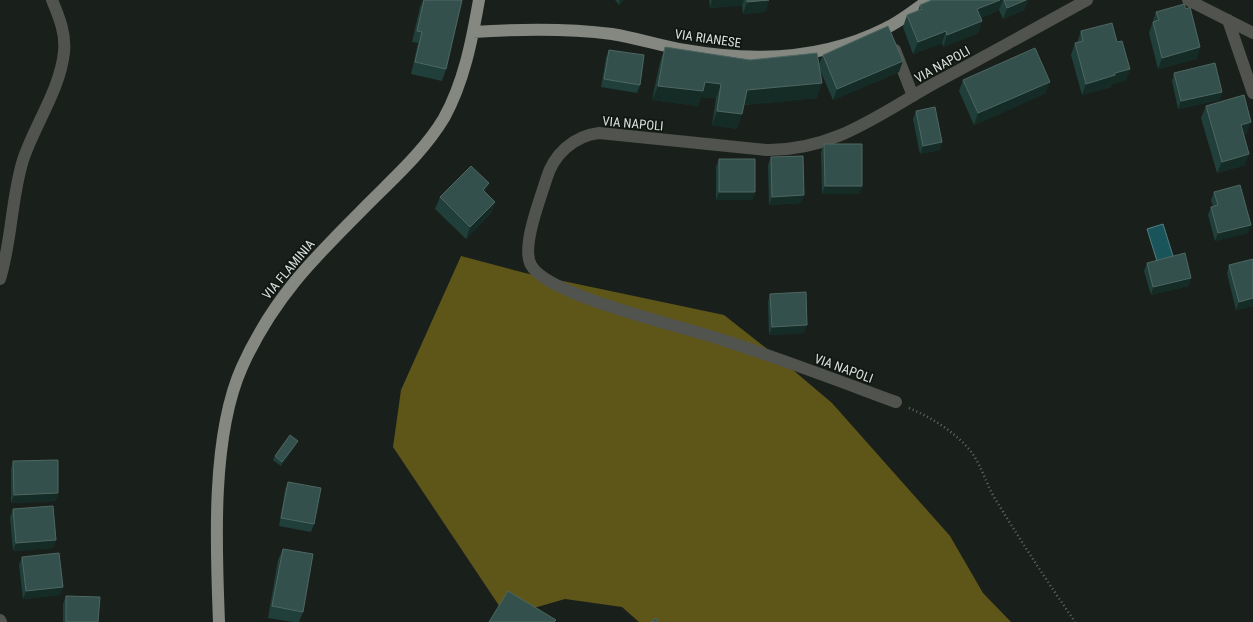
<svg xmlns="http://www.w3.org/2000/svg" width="1253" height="622" font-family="'Roboto Condensed',sans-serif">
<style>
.forest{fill:#5e5518}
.water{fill:#19545b;stroke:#537e82}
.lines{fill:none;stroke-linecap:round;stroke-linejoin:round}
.path{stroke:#636a65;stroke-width:2.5;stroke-dasharray:1 3;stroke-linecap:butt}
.minor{stroke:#51534f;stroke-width:12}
.major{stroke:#858881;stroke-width:12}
.wall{fill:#203f3a}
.shaded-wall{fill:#152b26}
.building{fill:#34504c;stroke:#4e6762}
.labels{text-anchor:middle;stroke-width:3.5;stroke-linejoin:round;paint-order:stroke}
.street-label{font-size:13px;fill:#dbe0dc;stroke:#101612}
</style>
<rect width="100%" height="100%" fill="#19201b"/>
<path class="forest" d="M 461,256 L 525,273 L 724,315 L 780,359 L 832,403 L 950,536 L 983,593 L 1011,622 L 639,622 L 622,607 L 565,599 L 506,616 L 393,447 L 401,390 Z"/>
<path class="water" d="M 1163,224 L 1173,256 L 1157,261 L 1147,229 Z"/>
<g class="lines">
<path class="path" d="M 909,408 C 932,418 952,430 969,449 C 981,464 985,481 994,497 C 1020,540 1047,581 1075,622"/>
<path class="minor" d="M 1188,0 L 1253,33
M 1228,20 L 1253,93
M 895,50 L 913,96
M 0,279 C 12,240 11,199 23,160 C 35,124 60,90 64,52 C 66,33 59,17 52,0
M 896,402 C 839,381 781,359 723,340 C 685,327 547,296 531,265 C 521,247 540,200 546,180 C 553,155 573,136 599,133 L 766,150 C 834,151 879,114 935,83 C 986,56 1036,28 1087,0
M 0,620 L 1,622"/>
<path class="major" d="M 473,32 C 519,29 565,28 612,34 C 637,38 661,46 685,50 C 753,62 823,60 886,28 C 901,21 915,9 929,0
M 219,622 C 216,547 211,436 242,367 C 274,296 316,256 369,203 C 395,177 425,150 444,118 C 464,82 472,40 479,0"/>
</g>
<path class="wall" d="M 423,0 L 462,0 L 446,69 L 442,81 L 411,74 L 418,43 L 412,42 L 420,7 Z
M 615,0 L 624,0 L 619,5 Z
M 709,0 L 769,0 L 765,12 L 743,14 L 742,5 L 710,8 Z
M 932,0 L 1028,0 L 1024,10 L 1003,19 L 999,10 L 981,18 L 982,21 L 978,33 L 943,47 L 942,43 L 913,54 L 903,27 L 907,15 L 918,11 L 920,5 Z
M 1186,9 L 1200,47 L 1196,59 L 1158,69 L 1149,33 L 1156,12 Z
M 1081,31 L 1117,42 L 1130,69 L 1126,80 L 1112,84 L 1111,87 L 1082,95 L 1071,55 L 1075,43 L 1077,43 Z
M 665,47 L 750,60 L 819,64 L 823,55 L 899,72 L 833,100 L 820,70 L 817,98 L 744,105 L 737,129 L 712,125 L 716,98 L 701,97 L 698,106 L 652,100 L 660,62 Z
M 609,50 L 640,85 L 637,93 L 601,87 L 606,58 Z
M 1174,73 L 1222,92 L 1219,100 L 1178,109 L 1172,81 Z
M 963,80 L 1046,93 L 974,125 L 959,91 Z
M 1206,106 L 1247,133 L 1244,134 L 1245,165 L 1217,173 L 1201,118 Z
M 916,111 L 942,142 L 939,150 L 920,154 L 913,119 Z
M 824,144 L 862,186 L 859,194 L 822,194 L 821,152 Z
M 771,157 L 801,203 L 769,205 L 768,165 Z
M 719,159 L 755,192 L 752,200 L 716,200 L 716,167 Z
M 489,183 L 485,192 L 495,202 L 491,213 L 466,239 L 435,209 L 440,197 Z
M 1214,192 L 1248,233 L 1215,241 L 1208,215 L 1211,207 L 1213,206 L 1211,200 Z
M 1147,263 L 1191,278 L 1188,286 L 1151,295 L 1144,271 Z
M 1229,265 L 1253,306 L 1236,310 L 1227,273 Z
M 770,294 L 804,333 L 769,335 L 768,302 Z
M 296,445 L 281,466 L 273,460 L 275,456 Z
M 13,461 L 58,493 L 55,501 L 11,503 L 11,469 Z
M 288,482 L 314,524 L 311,532 L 279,526 L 285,490 Z
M 13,509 L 56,540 L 53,548 L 13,551 L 10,517 Z
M 283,549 L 303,612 L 299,622 L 293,622 L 268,618 L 278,560 Z
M 22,557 L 60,595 L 23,599 L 19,565 Z
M 66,596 L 98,622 L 63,622 L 63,604 Z"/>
<path class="shaded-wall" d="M 620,0 L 624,0 L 619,5 Z
M 712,0 L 744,0 L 742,5 L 710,8 Z
M 769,0 L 765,12 L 743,14 L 747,2 Z
M 1000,0 L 1003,0 L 999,10 L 973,21 L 977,9 Z
M 1026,0 L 1028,0 L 1024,10 L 1003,19 L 1007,8 Z
M 982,21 L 978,33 L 943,47 L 947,35 Z
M 946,31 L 942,43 L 913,54 L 918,42 Z
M 1200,47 L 1196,59 L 1158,69 L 1162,58 Z
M 903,61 L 899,72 L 833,100 L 837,89 Z
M 1130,69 L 1126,80 L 1112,84 L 1111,87 L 1082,95 L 1086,84 L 1115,73 Z
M 705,82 L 721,84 L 716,98 L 701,97 L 698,106 L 652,100 L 658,86 Z
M 1050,82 L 1046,93 L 974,125 L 978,113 Z
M 822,83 L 817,98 L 741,105 L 747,90 Z
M 1222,92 L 1219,100 L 1178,109 L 1181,101 Z
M 717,111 L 742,114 L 737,129 L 712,125 Z
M 1251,122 L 1247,133 L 1237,136 L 1241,125 Z
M 942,142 L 939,150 L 920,154 L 923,146 Z
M 1249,154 L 1245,165 L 1217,173 L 1222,162 Z
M 489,183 L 484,195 L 483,190 Z
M 825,186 L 862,186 L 859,194 L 822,194 Z
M 719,192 L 755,192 L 752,200 L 716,200 Z
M 804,195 L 801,203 L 769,205 L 772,197 Z
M 495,202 L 491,213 L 466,239 L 470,227 Z
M 1251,225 L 1248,233 L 1215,241 L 1218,233 Z
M 1191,278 L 1188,286 L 1151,295 L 1153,287 Z
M 1253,298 L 1253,306 L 1236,310 L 1239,302 Z
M 807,325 L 804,333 L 769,335 L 772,327 Z
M 298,441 L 296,445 L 281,466 L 282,462 Z
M 58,493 L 55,501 L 11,503 L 14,495 Z
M 56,540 L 53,548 L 13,551 L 16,543 Z
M 63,587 L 60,595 L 23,599 L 26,591 Z"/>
<path class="building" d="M 424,0 L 462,0 L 446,69 L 415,62 L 422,32 L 417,31 Z
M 747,0 L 769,0 L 747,2 Z
M 932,0 L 1000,0 L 977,9 L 982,21 L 947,35 L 946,31 L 918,42 L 907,15 L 922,9 L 920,5 Z
M 1004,0 L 1026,0 L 1007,8 Z
M 1184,4 L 1186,9 L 1190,7 L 1200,47 L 1162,58 L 1153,22 L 1159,20 L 1156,12 Z
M 1112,23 L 1117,42 L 1122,41 L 1130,69 L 1115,73 L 1115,75 L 1086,84 L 1075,43 L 1083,41 L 1081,31 Z
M 888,26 L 903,61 L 837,89 L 823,55 Z
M 665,47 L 750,60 L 817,53 L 822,83 L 747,90 L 742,114 L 717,111 L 721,84 L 705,82 L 703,91 L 658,86 Z
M 1035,48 L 1050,82 L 978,113 L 963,80 Z
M 609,50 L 644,55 L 640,85 L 604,79 Z
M 1215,63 L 1222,92 L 1181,101 L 1174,73 Z
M 1244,95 L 1251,122 L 1241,125 L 1249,154 L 1222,162 L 1206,106 Z
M 935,107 L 942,142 L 923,146 L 916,111 Z
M 824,144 L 862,144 L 862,186 L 825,186 Z
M 803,156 L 804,195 L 772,197 L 771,157 Z
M 719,159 L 755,159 L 755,192 L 719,192 Z
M 471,166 L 489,183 L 483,190 L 495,202 L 470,227 L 440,197 Z
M 1240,185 L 1251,225 L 1218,233 L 1211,207 L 1218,205 L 1214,192 Z
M 1185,253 L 1191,278 L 1153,287 L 1147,263 Z
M 1253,259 L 1253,298 L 1239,302 L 1229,265 Z
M 806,292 L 807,325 L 772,327 L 770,294 Z
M 290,435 L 298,441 L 282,462 L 275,456 Z
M 58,460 L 58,493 L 14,495 L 13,461 Z
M 288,482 L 321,488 L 314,524 L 281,518 Z
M 53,506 L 56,540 L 16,543 L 13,509 Z
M 283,549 L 313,554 L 303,612 L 272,606 Z
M 59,553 L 63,587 L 26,591 L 22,557 Z
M 508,591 L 556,620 L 554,622 L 489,622 Z
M 66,596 L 100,597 L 98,622 L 66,622 Z
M 656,618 L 658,622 L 651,622 Z"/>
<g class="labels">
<g class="street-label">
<text transform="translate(708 38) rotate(8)" y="5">VIA RIANESE</text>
<text transform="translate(942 64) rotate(-29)" y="5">VIA NAPOLI</text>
<text transform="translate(633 123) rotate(5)" y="5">VIA NAPOLI</text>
<text transform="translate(288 269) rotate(-50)" y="5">VIA FLAMINIA</text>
<text transform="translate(844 368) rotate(20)" y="5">VIA NAPOLI</text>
</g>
</g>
</svg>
